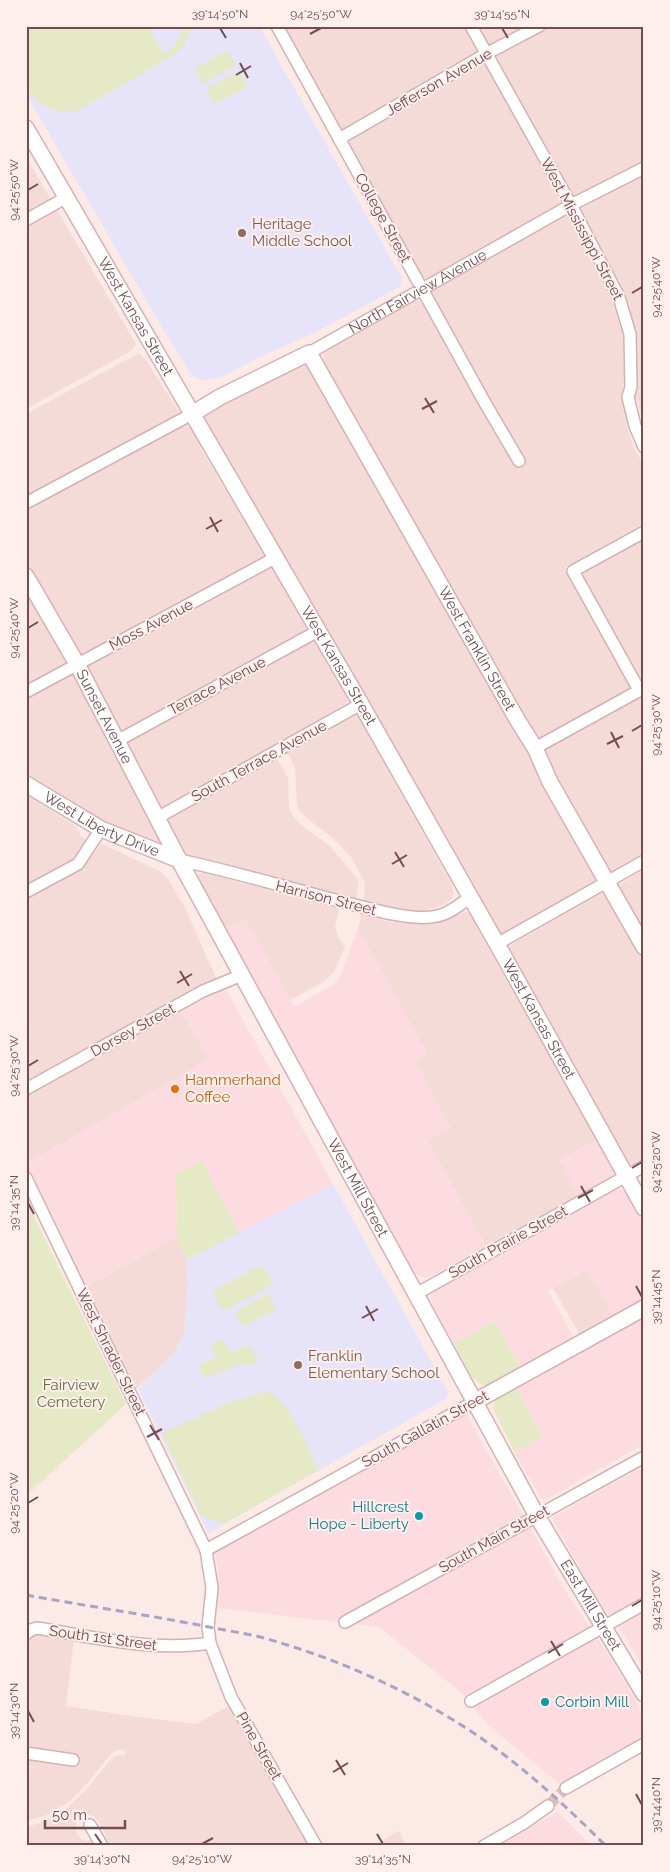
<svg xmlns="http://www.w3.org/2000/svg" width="670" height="1872" font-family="Raleway,sans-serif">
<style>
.residential{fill:#f5dbd8}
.commercial{fill:#fcdbe1}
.education{fill:#e7e3f8}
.green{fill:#e5e9c5}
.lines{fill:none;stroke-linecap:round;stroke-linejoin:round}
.street-tunnel{stroke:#dac2c2;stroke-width:11;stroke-dasharray:11 5.5;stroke-linecap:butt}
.street-casing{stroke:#d2b2b3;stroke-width:14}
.secondary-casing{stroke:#d7b1b3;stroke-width:18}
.street{stroke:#fff;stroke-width:11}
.secondary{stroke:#fff;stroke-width:15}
.rail{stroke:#a7a5c6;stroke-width:3;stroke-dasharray:8 5;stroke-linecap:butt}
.ticks{fill:none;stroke:#754c51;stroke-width:2}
.education-dot{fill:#8d6e63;stroke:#feefed;stroke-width:2}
.food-dot{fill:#e8710a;stroke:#feefed;stroke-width:2}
.culture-dot{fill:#0f9aa8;stroke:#feefed;stroke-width:2}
.labels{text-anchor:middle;stroke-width:4;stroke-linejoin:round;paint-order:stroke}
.street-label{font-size:15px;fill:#754c51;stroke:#feefed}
.education-label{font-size:15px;fill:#785e54;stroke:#feefed;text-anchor:start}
.food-label{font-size:15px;fill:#c56008;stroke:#feefed;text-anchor:start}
.park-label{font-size:15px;fill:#636f3f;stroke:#feefed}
.culture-label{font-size:15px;fill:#0d838f;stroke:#feefed;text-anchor:end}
.neatline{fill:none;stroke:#754c51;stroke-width:2}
.ticks-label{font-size:12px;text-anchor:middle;fill:#754c51}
</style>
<rect width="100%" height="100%" fill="#fceae7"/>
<path class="residential" d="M 281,26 L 644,26 L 644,430 L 638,401 L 623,383 L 627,428 L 633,446 L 644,466 L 644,523 L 565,567 L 632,689 L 542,739 L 535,739 L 323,365 L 323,353 L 329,347 L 412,302 L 419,301 L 428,311 L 506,449 Z
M 26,157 L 136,344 L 131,351 L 26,409 Z
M 139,353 L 146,360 L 188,426 L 193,429 L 199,438 L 201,449 L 271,566 L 275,568 L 281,580 L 283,588 L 346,696 L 347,702 L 345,705 L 284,741 L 272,750 L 288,778 L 289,806 L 292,815 L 300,824 L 330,846 L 355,876 L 359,883 L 356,900 L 188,857 L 121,831 L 26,773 L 26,414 Z
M 301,363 L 309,366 L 525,743 L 525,746 L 598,880 L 503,935 L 499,936 L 201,418 L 296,364 Z
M 644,538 L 644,684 L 641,684 L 582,578 L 586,571 Z
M 644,695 L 644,855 L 612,873 L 609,873 L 575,821 L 543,749 L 546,745 Z
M 353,714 L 362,718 L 369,730 L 369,736 L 452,885 L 454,892 L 452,898 L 447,903 L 427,910 L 403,912 L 364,902 L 365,883 L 351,857 L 334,839 L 304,816 L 299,810 L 297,804 L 295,769 L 287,751 Z
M 26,795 L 73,824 L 78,829 L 80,835 L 87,840 L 80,852 L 66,865 L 26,887 Z
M 101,843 L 161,872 L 168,879 L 185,908 L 217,980 L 175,1001 L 209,1059 L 26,1164 L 26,897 L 81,867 L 88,861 Z
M 644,869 L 644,933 L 620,891 L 619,885 Z
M 204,870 L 225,875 L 234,881 L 340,907 L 335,926 L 338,936 L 345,947 L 333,973 L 323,982 L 290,1000 L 245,919 L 225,929 L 199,880 L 198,875 Z
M 605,891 L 644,957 L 644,1158 L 627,1166 L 506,951 L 511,945 Z
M 467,912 L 473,916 L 477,928 L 597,1140 L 560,1160 L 578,1195 L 486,1246 L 427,1141 L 451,1128 L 415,1061 L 427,1054 L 358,928 L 362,914 L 390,922 L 409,923 L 425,922 Z
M 177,1237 L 186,1260 L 188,1283 L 184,1335 L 172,1356 L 134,1391 L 84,1288 Z
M 587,1269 L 614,1317 L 580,1335 L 553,1288 Z
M 34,1632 L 74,1639 L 66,1706 L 138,1717 L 196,1724 L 233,1704 L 309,1846 L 110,1846 L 101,1825 L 95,1817 L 91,1815 L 81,1816 L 77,1819 L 75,1830 L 81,1839 L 86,1841 L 93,1839 L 99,1846 L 26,1846 L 26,1827 L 40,1823 L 66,1809 L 84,1792 L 111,1759 L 115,1756 L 125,1755 L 125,1750 L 116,1750 L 111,1754 L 84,1787 L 70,1801 L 47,1815 L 26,1821 L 26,1636 Z
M 399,1831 L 406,1846 L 372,1846 Z"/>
<path class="commercial" d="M 245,918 L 294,1007 L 336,983 L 341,974 L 358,928 L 427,1054 L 415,1061 L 451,1128 L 427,1142 L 486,1246 L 430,1277 L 423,1277 L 414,1273 L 225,929 Z
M 226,989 L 333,1184 L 239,1233 L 200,1161 L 176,1174 L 177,1237 L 84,1288 L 26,1170 L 26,1164 L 209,1059 L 181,1010 L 216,992 Z
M 597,1140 L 609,1162 L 614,1164 L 617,1169 L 614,1175 L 578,1195 L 560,1160 Z
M 619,1188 L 624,1191 L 644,1224 L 644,1301 L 614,1317 L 586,1269 L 548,1291 L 574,1338 L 574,1340 L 521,1369 L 495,1321 L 454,1343 L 434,1309 L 432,1301 L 433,1291 Z
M 644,1315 L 644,1444 L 547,1499 L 541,1499 L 515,1453 L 542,1436 L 515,1387 Z
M 466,1414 L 567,1593 L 609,1656 L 644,1715 L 644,1737 L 561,1785 L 489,1726 L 458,1690 L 379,1627 L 217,1608 L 218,1567 L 214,1550 L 348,1480 Z
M 644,1466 L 644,1668 L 623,1634 L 598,1600 L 555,1523 L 553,1517 Z
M 558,1812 L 591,1846 L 496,1846 Z"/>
<path class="education" d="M 26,26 L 259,26 L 402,278 L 401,286 L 316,332 L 258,358 L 222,377 L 208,380 L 201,380 L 195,377 L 190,373 L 161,326 L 26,94 Z
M 333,1184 L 448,1392 L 447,1398 L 208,1533 L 138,1389 L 172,1356 L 184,1335 L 188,1283 L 186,1260 Z"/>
<path class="green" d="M 26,26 L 148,26 L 164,54 L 176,44 L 185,26 L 192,26 L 184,46 L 174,55 L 79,110 C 58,117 39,106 26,89 Z
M 228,50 L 236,65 L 203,84 L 195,68 Z
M 239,71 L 248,86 L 215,104 L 206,89 Z
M 201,1161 L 239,1233 L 186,1260 L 177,1237 L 176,1174 Z
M 26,1201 L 126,1404 L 26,1496 Z
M 261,1265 L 264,1267 L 272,1280 L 271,1285 L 226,1310 L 222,1309 L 214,1296 L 214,1290 Z
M 268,1293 L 277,1309 L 243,1327 L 235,1312 Z
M 495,1321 L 521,1369 L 488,1386 C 470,1385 461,1357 454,1343 Z
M 223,1339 L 229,1351 L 239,1351 L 243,1345 L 250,1347 L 258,1359 L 256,1364 L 243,1364 L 205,1378 L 198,1365 L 216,1357 L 211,1344 Z
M 515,1387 L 542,1436 L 515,1453 L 493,1408 L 496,1396 Z
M 267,1391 C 295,1408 305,1441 318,1470 L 224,1524 L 201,1516 L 162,1433 L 228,1403 Z"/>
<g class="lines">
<path class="street-tunnel" d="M 548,1806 L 566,1788"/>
<defs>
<g id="street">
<path d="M 277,26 L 485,403 L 519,461"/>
<path d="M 471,26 L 571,205 L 619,297 L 630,334 L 631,387 L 628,397 L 635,426 L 644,447"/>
<path d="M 339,139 L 486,54 L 539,26"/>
<path d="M 26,220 L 67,197"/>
<path id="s1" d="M 309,353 L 571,205 L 644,168"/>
<path d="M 26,503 L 192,414"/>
<path d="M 639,690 L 573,571 L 644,532"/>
<path d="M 26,692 L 275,558"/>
<path d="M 117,741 L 318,631"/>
<path d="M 535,748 L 644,688"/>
<path d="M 157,818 L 361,704"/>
<path d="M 179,860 C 236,872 291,889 347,903 C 371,909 414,922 437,916 C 449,914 461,904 470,897"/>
<path d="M 26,892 L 78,864 L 101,829"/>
<path d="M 497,944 L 644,861"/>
<path d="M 26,1089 L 203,991 L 242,975"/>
<path d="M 26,1178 L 206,1550 L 212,1588 L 208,1627 L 210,1643 L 231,1697 L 316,1846"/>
<path d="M 416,1294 L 644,1166"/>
<path d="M 206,1550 L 474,1402"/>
<path d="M 345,1622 L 644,1457"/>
<path d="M 26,1634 L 31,1630 L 37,1628 C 95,1637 152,1652 210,1643"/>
<path d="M 471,1701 L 644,1604"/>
<path d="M 26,1753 L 73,1760"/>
<path d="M 566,1788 L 644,1744"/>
<path d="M 90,1825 L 102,1846"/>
<path d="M 484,1846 L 524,1823 L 548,1806"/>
</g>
<g id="secondary">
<path id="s2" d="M 26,128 L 361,704 L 497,944 L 644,1208"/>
<path id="s3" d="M 192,414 L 220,397 L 309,353 L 518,721 L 535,748 L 550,782 L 644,947"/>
<path id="s4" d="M 26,576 L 77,664 L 179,860 L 537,1516 L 644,1694"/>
<path id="s5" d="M 26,784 L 101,829 L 179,860"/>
<path d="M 474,1402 L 644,1308"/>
</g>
</defs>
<use href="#street" class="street-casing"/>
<use href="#secondary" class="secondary-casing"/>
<use href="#street" class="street"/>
<use href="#secondary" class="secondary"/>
<path class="rail" d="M 26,1595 C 87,1606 148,1615 209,1627 C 227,1631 246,1633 264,1638 C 350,1662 437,1703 507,1757 C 542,1784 575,1815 606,1846"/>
</g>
<path class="ticks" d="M 220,28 L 226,38M 502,28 L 508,38M 310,34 L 321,28M 240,63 L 248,78M 236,75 L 251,66M 28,190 L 38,184M 632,293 L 642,287M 425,398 L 434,413M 422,409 L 437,401M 210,517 L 218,532M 206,529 L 222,520M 28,628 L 38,622M 632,731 L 642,725M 611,732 L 619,748M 607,744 L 623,736M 395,852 L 404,867M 392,864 L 407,855M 180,971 L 189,986M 177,983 L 192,974M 28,1066 L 38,1060M 632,1168 L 642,1162M 581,1186 L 590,1202M 578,1198 L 593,1190M 28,1203 L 34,1214M 636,1286 L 642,1297M 366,1306 L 374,1321M 362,1318 L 378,1309M 150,1425 L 159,1440M 147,1437 L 162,1429M 28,1503 L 38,1497M 632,1606 L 642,1600M 551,1641 L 560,1656M 548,1653 L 563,1644M 28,1711 L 34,1722M 336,1760 L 345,1775M 333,1772 L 348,1763M 636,1794 L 642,1805M 95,1834 L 102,1844M 377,1834 L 383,1844M 202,1844 L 213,1838"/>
<g class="education-dot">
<circle cx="242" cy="233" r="5"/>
<circle cx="298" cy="1365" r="5"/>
</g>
<circle class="food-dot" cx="175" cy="1089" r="5"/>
<g class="culture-dot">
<circle cx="419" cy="1516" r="5"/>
<circle cx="545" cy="1702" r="5"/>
</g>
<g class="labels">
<g class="street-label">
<text transform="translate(439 82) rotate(-30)" y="5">Jefferson Avenue</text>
<text transform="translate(383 218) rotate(61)" y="5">College Street</text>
<text transform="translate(582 229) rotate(62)" y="5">West Mississippi Street</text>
<text dy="5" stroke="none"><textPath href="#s1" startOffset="125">North Fairview Avenue</textPath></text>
<text dy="5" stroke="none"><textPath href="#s2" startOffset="218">West Kansas Street</textPath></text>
<text transform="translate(151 625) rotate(-28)" y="5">Moss Avenue</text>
<text dy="5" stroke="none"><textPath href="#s3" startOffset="472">West Franklin Street</textPath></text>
<text dy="5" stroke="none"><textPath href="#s2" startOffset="622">West Kansas Street</textPath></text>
<text transform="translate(217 686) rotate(-28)" y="5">Terrace Avenue</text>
<text dy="5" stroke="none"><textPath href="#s4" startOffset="161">Sunset Avenue</textPath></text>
<text transform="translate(259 761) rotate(-29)" y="5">South Terrace Avenue</text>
<text dy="5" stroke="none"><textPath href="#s5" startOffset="86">West Liberty Drive</textPath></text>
<text transform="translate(326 898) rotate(14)" y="5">Harrison Street</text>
<text dy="5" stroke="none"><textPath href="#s2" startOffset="1028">West Kansas Street</textPath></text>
<text transform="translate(133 1030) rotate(-29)" y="5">Dorsey Street</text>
<text dy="5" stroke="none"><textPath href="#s4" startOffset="696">West Mill Street</textPath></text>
<text transform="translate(508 1242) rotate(-29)" y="5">South Prairie Street</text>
<text transform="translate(111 1352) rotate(64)" y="5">West Shrader Street</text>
<text transform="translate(425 1429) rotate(-29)" y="5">South Gallatin Street</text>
<text transform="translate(494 1539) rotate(-29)" y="5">South Main Street</text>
<text dy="5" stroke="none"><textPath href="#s4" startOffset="1174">East Mill Street</textPath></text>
<text transform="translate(103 1638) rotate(8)" y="5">South 1st Street</text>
<text transform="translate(259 1746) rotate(60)" y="5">Pine Street</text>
</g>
<g class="education-label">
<text x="252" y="229">Heritage<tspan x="252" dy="17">Middle School</tspan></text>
<text x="308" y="1361">Franklin<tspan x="308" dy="17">Elementary School</tspan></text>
</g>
<g class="food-label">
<text x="185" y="1085">Hammerhand<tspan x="185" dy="17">Coffee</tspan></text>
</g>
<g class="park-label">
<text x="71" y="1390">Fairview<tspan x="71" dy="17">Cemetery</tspan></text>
</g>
<g class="culture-label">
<text x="409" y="1512">Hillcrest<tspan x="409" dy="17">Hope - Liberty</tspan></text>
<text x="555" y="1707" text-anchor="start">Corbin Mill</text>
</g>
</g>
<rect width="670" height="1872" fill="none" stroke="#feefed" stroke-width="55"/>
<path d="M45 1820v8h80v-8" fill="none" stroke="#754c51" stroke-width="2.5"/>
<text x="52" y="1820" font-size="15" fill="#754c51" stroke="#feefed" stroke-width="4" paint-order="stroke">50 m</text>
<rect x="28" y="28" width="614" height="1816" class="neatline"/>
<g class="ticks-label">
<text x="220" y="18">39°14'50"N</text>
<text x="321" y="18">94°25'50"W</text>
<text x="502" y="18">39°14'55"N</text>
<text transform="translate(14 190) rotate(-90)" y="4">94°25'50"W</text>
<text transform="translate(656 287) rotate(-90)" y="4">94°25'40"W</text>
<text transform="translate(14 628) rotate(-90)" y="4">94°25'40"W</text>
<text transform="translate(656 725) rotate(-90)" y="4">94°25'30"W</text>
<text transform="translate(14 1066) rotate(-90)" y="4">94°25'30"W</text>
<text transform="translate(656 1162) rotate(-90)" y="4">94°25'20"W</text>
<text transform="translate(14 1203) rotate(-90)" y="4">39°14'35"N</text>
<text transform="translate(656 1297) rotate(-90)" y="4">39°14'45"N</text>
<text transform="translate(14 1503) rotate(-90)" y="4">94°25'20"W</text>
<text transform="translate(656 1600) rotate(-90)" y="4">94°25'10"W</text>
<text transform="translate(14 1711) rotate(-90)" y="4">39°14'30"N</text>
<text transform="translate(656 1805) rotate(-90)" y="4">39°14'40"N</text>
<text x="102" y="1863">39°14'30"N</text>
<text x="202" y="1863">94°25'10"W</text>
<text x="383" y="1863">39°14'35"N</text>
</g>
</svg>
